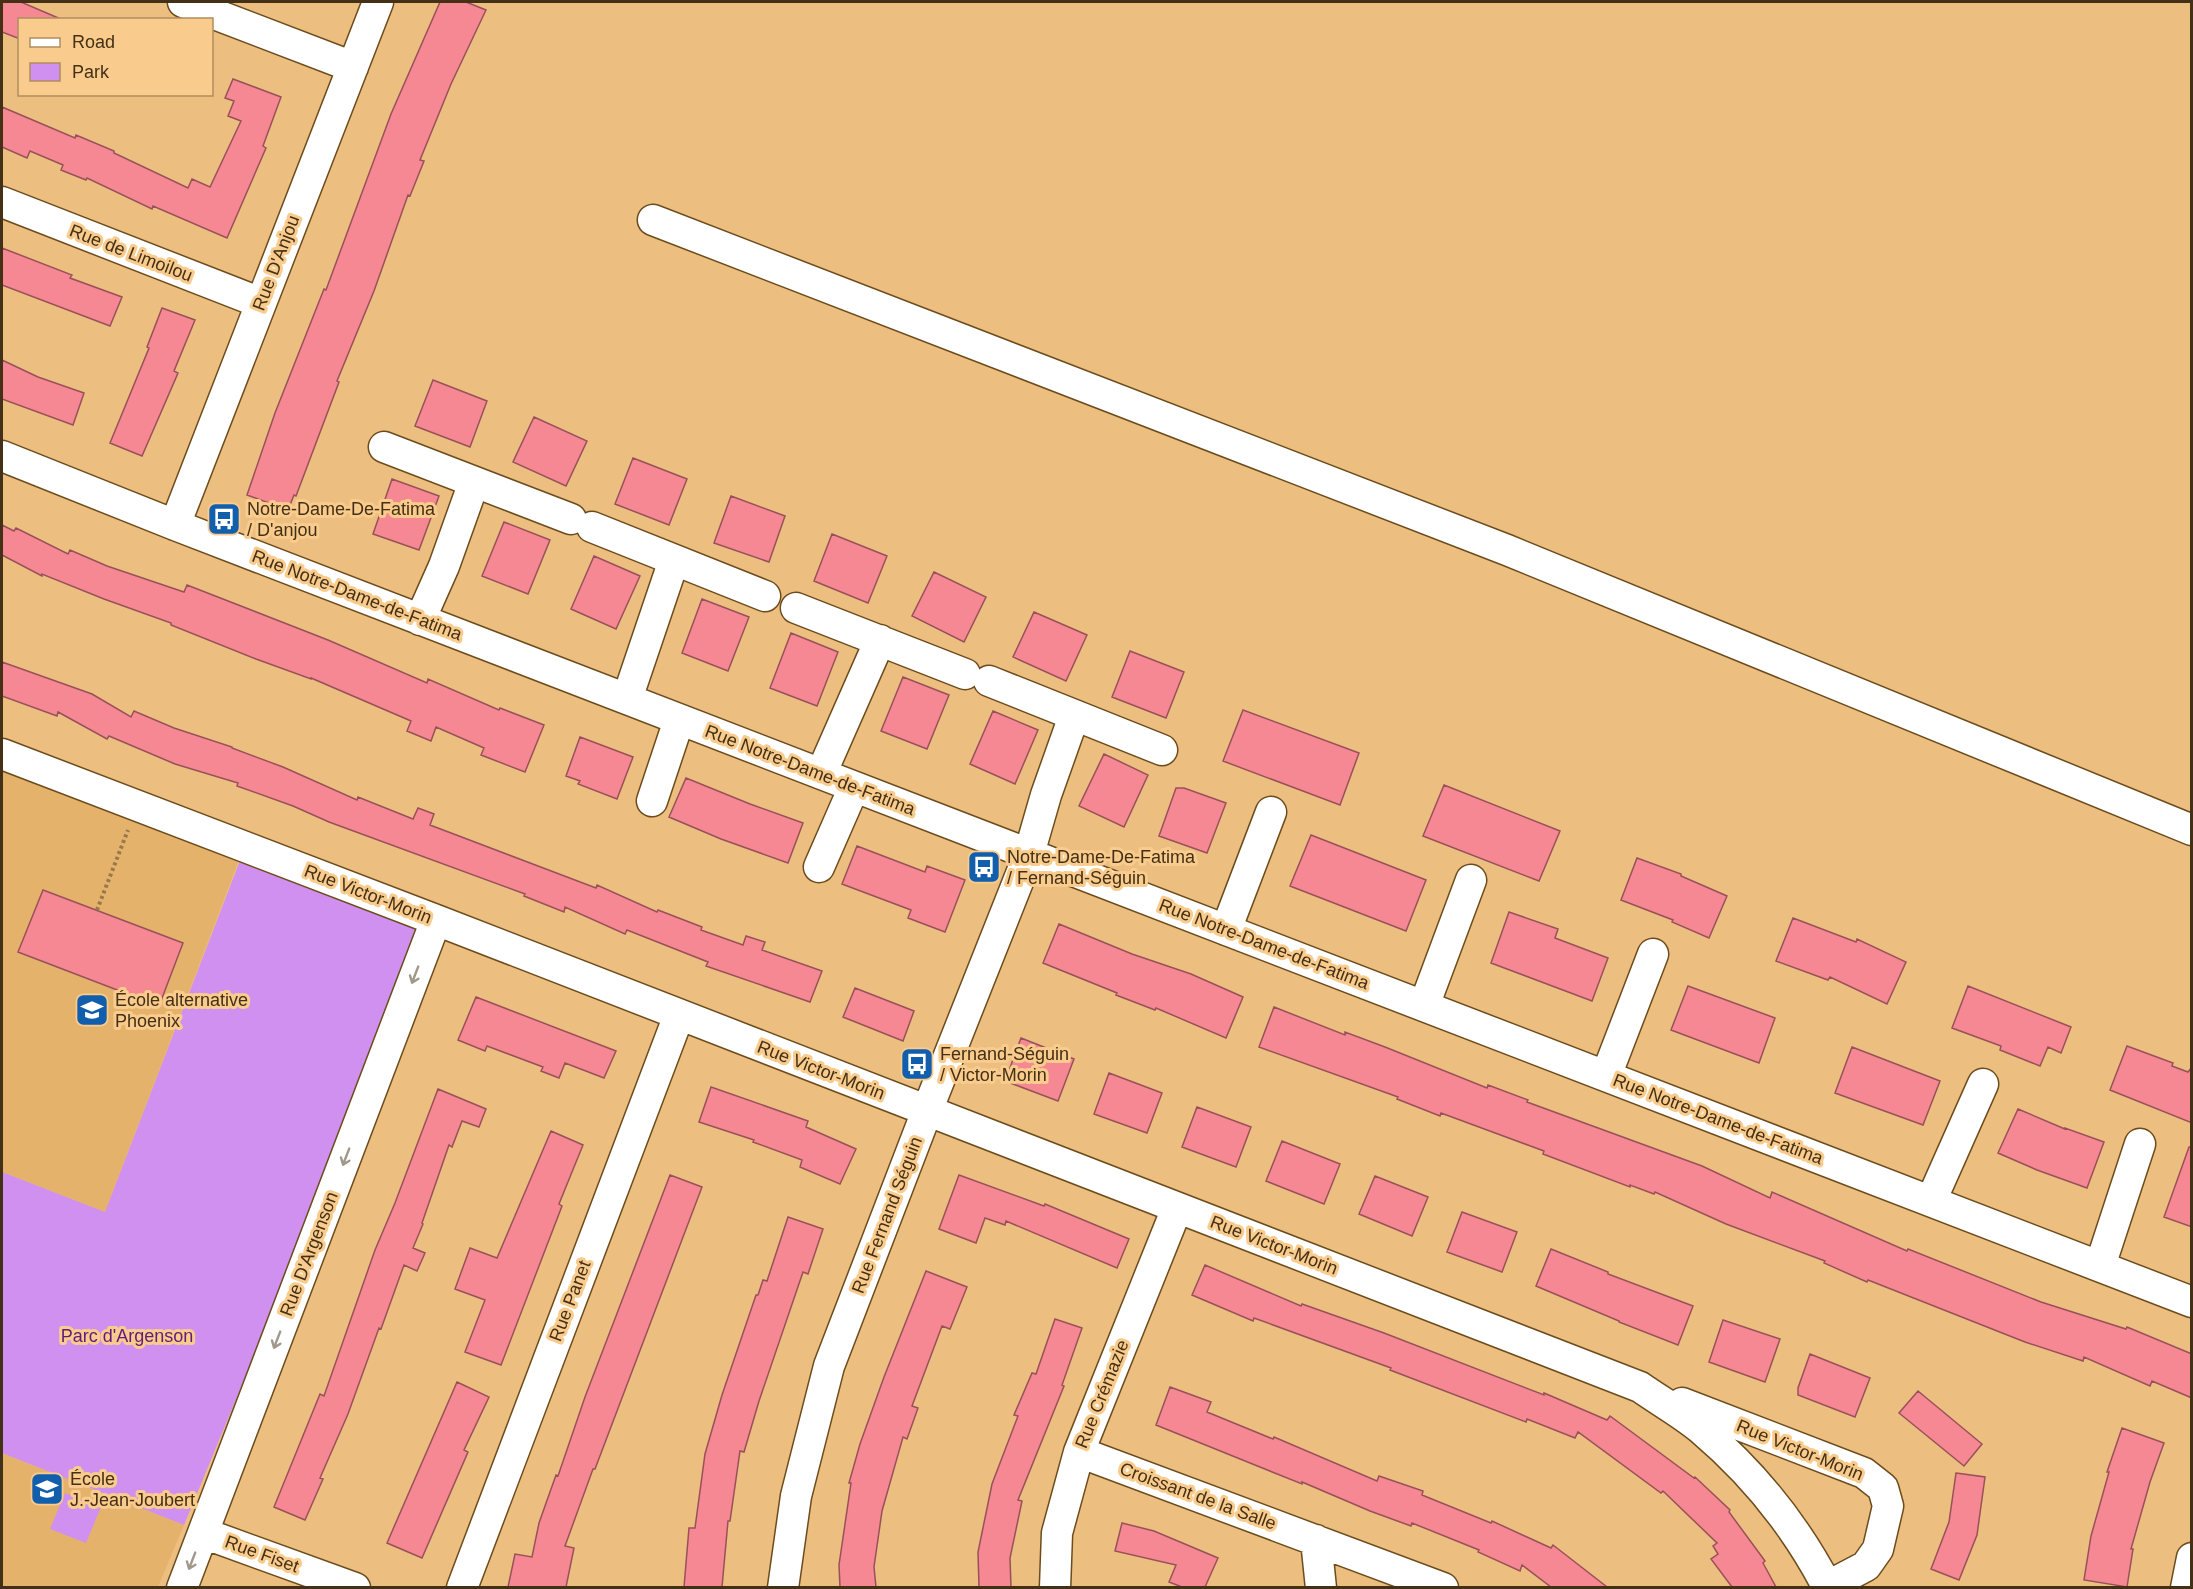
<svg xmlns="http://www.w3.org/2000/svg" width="2193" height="1589" font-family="Helvetica,sans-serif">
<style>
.built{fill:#e5b26c}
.green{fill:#d090ef}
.building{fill:#f68894;stroke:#995159;stroke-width:1.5}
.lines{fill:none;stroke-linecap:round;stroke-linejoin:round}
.minor-casing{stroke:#6c4c1c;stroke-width:33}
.path{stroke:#99784c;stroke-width:4;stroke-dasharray:3 3;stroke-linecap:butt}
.minor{stroke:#fff;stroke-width:30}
.oneway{stroke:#a1988a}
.labels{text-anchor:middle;stroke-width:6;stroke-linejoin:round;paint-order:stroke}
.street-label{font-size:18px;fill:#433016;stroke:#f9cb8c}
.poi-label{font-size:18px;fill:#433016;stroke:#f9cb8c;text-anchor:start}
.park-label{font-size:18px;fill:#601b7c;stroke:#f9cb8c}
</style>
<rect width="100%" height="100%" fill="#ecbe80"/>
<path class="built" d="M 2,754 L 244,847 L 105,1212 L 2,1172 Z
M 2,1453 L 184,1525 L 158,1587 L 2,1587 Z"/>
<path class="green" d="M 241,858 L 433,923 L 184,1525 L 2,1453 L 2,1172 L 105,1212 Z
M 65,1493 L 101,1507 L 86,1543 L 50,1529 Z"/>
<path class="building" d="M 2,2 L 21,2 L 63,20 L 20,20 L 20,39 L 2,32 Z
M 440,2 L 466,2 L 486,10 L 451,84 L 420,160 L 424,161 L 410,196 L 408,195 L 374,291 L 337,381 L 339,382 L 296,496 L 294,495 L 288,510 L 247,495 L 275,413 L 324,289 L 326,290 L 391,114 Z
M 233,79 L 281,97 L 263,146 L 266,148 L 227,238 L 153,206 L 152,209 L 87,178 L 86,180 L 61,170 L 63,165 L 30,151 L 27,158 L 2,147 L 2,107 L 75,138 L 76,135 L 114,151 L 114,153 L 188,188 L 192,179 L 210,187 L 241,121 L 228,116 L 234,101 L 225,98 Z
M 2,248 L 72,275 L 70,278 L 122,297 L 110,326 L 2,285 Z
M 162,308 L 195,320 L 174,371 L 178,373 L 142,456 L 110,443 L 149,348 L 147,347 Z
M 2,360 L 38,377 L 84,393 L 73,425 L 2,399 Z
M 433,380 L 487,401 L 470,447 L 415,426 Z
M 534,417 L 587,441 L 566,486 L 513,462 Z
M 633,458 L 687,479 L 669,525 L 615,504 Z
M 392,479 L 439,496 L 419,550 L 373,534 Z
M 731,496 L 785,516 L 769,562 L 714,543 Z
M 504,522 L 550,540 L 528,594 L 482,576 Z
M 2,525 L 14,531 L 16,528 L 68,554 L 70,550 L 107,566 L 184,592 L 187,585 L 328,640 L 427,683 L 428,679 L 499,710 L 500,708 L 544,725 L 525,772 L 481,755 L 484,748 L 436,727 L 431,741 L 407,731 L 411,721 L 311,678 L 311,679 L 256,659 L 171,625 L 171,623 L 104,599 L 42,574 L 42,576 L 2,555 Z
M 832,534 L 887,556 L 868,603 L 814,581 Z
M 594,556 L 640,576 L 616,629 L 571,609 Z
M 934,572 L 986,597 L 964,642 L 912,616 Z
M 702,599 L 749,617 L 728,671 L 682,653 Z
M 1034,612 L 1087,635 L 1066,681 L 1013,657 Z
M 791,633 L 838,652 L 817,706 L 770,688 Z
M 1130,651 L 1184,672 L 1166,718 L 1112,697 Z
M 2,662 L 92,694 L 131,717 L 134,711 L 174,728 L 232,747 L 232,748 L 283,767 L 357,800 L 358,797 L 413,819 L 418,808 L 434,814 L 430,825 L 596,888 L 597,885 L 657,912 L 658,910 L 702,927 L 701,930 L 743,945 L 746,936 L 765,942 L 762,950 L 822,971 L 810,1002 L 706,966 L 708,962 L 627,930 L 625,934 L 565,907 L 564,912 L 524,896 L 525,894 L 329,822 L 293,806 L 237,786 L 238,783 L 175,764 L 109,736 L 107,739 L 58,712 L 57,716 L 2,696 Z
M 903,677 L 949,695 L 927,749 L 881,731 Z
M 1243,710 L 1359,753 L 1340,805 L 1223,761 Z
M 993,711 L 1038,730 L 1015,784 L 970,764 Z
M 580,737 L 633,757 L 617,799 L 578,784 L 580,781 L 566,776 Z
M 1104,754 L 1148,775 L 1124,827 L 1079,806 Z
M 686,778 L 750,804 L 803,823 L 788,863 L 721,839 L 669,817 Z
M 1444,785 L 1560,831 L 1539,881 L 1423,836 Z
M 1176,788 L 1184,788 L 1226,803 L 1207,853 L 1159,836 Z
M 1311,835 L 1426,880 L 1406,931 L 1290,886 Z
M 857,846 L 925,872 L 927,866 L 965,880 L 945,932 L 908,918 L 911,910 L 842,884 Z
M 1637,858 L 1681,874 L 1681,876 L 1727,896 L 1709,938 L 1672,922 L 1673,920 L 1621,900 Z
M 43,890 L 183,943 L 159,1006 L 18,952 Z
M 1509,912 L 1558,929 L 1555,938 L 1608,958 L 1592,1001 L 1491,963 Z
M 1793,918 L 1856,942 L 1857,939 L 1906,962 L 1887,1004 L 1830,977 L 1828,980 L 1776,961 Z
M 1059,924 L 1132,954 L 1191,974 L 1243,997 L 1226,1038 L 1156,1008 L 1155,1010 L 1116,995 L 1117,993 L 1043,963 Z
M 1688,986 L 1775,1018 L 1759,1063 L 1671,1030 Z
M 1968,986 L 2071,1027 L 2061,1053 L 2048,1047 L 2040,1066 L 2000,1050 L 2001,1046 L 1952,1028 Z
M 855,988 L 914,1011 L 903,1041 L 843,1017 Z
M 476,997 L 616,1051 L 604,1078 L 565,1063 L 559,1078 L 541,1071 L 543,1067 L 487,1046 L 485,1051 L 458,1040 Z
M 1274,1007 L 1345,1035 L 1345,1032 L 1385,1047 L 1487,1088 L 1488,1085 L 1528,1100 L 1527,1102 L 1702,1166 L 1770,1198 L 1772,1192 L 1907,1251 L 1908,1249 L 2041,1302 L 2126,1329 L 2127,1327 L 2192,1354 L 2192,1398 L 2152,1381 L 2150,1386 L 2084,1357 L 2083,1361 L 2025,1342 L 1868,1280 L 1867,1282 L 1824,1263 L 1825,1261 L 1726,1224 L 1655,1192 L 1654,1194 L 1630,1185 L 1630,1187 L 1543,1154 L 1544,1151 L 1441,1113 L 1440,1116 L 1397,1099 L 1398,1097 L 1259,1047 Z
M 1021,1038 L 1074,1059 L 1058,1101 L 1005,1081 Z
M 2127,1046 L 2173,1063 L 2172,1066 L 2188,1072 L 2192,1067 L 2192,1123 L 2110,1090 Z
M 1852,1047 L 1940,1081 L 1923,1125 L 1835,1093 Z
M 1109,1073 L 1162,1093 L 1147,1133 L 1094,1114 Z
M 711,1087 L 808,1121 L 806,1127 L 856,1149 L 840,1184 L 800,1167 L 802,1160 L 753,1142 L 754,1140 L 699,1122 Z
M 438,1089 L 486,1109 L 479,1127 L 462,1121 L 452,1147 L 449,1145 L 422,1223 L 423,1224 L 413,1248 L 425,1253 L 417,1271 L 404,1265 L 381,1329 L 379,1328 L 348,1414 L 320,1478 L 323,1479 L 305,1520 L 274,1507 L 320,1394 L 324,1396 L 375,1250 L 395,1203 Z
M 1197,1107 L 1251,1127 L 1236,1167 L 1182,1147 Z
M 2018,1109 L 2065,1129 L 2065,1128 L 2104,1142 L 2087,1188 L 2037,1170 L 1998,1153 Z
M 551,1131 L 583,1145 L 559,1204 L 562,1206 L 501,1365 L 465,1352 L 485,1300 L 455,1289 L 470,1248 L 497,1258 Z
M 1282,1141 L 1340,1164 L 1324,1204 L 1266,1181 Z
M 2189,1147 L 2192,1147 L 2192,1227 L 2164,1217 Z
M 670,1175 L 702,1187 L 595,1469 L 593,1469 L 565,1546 L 574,1548 L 566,1587 L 508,1587 L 515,1554 L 532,1557 L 539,1523 L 556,1475 L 558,1476 L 585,1397 Z
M 959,1175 L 1044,1206 L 1045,1204 L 1129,1239 L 1117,1268 L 1006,1221 L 1005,1225 L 985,1218 L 976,1243 L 939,1229 Z
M 1375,1176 L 1428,1197 L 1412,1236 L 1359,1214 Z
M 1462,1212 L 1517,1232 L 1502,1272 L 1447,1252 Z
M 788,1217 L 823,1229 L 808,1274 L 803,1272 L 759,1401 L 744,1452 L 740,1451 L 730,1521 L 728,1521 L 722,1587 L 684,1587 L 689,1528 L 695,1528 L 705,1454 L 722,1395 L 756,1295 L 758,1295 L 763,1280 L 767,1281 Z
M 1551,1249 L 1608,1272 L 1608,1274 L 1693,1306 L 1678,1345 L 1619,1322 L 1619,1321 L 1536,1286 Z
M 1205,1265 L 1301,1306 L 1302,1304 L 1384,1333 L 1544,1395 L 1544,1393 L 1607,1420 L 1610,1416 L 1694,1478 L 1695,1477 L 1730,1510 L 1729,1512 L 1765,1561 L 1763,1563 L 1776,1587 L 1732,1587 L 1711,1559 L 1718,1554 L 1713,1546 L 1717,1543 L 1663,1491 L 1661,1493 L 1578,1432 L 1575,1438 L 1527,1419 L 1526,1422 L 1390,1370 L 1391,1368 L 1254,1318 L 1253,1321 L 1192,1295 Z
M 926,1271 L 967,1287 L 950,1329 L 942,1326 L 912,1406 L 918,1408 L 907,1439 L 903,1437 L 882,1511 L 874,1567 L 876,1587 L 840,1587 L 839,1565 L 851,1483 L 849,1483 L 860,1444 L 884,1377 Z
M 1055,1319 L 1082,1328 L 1062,1385 L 1064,1386 L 1018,1500 L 1022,1501 L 1010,1558 L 1011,1587 L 979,1587 L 978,1552 L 992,1484 L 1018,1416 L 1014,1415 L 1032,1373 L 1036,1374 Z
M 1723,1320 L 1780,1339 L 1765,1382 L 1709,1362 Z
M 1810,1354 L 1870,1378 L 1855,1417 L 1798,1395 L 1798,1388 Z
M 457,1382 L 489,1397 L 464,1450 L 468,1452 L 422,1558 L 387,1543 Z
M 1170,1387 L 1211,1402 L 1207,1412 L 1273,1439 L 1274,1437 L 1377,1481 L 1379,1476 L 1423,1491 L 1422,1495 L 1491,1523 L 1492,1521 L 1551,1548 L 1553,1545 L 1607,1587 L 1551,1587 L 1522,1565 L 1520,1571 L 1478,1552 L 1479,1550 L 1412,1523 L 1411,1526 L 1370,1511 L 1302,1482 L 1302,1484 L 1156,1425 Z
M 1918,1391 L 1982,1444 L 1964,1466 L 1899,1413 Z
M 2122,1428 L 2164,1443 L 2150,1482 L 2131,1549 L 2133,1549 L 2127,1587 L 2084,1580 L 2091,1536 L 2109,1472 L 2107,1472 Z
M 1956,1473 L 1985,1477 L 1977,1535 L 1959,1580 L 1931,1569 L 1949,1522 Z
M 1122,1523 L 1154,1531 L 1218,1558 L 1205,1587 L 1182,1587 L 1169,1582 L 1176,1565 L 1115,1551 Z"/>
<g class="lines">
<defs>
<path id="minor" d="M 183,2 L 353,67
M 2,202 L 261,303
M 653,220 L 1507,550 L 2192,830
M 384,447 L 571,519
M 2,456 L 175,525 L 2192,1302
M 175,525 L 378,2
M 592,527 L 765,596
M 796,608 L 965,674
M 420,620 L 444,566 L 474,482
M 989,681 L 1162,750
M 627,699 L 674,560
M 2,754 L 436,920 L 1640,1387 C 1660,1401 1683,1414 1701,1429 C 1753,1473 1797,1528 1828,1588
M 821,774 L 880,640
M 652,801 L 679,720
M 819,867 L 854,787
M 1226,930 L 1271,812
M 1424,1006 L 1471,880
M 1606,1076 L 1653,954
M 1931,1201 L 1983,1084
M 2100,1266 L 2140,1144
M 1682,1403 L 1864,1473 L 1883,1488 L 1888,1506 L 1878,1549 L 1866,1566 L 1828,1586
M 1079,1452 L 1443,1588
M 203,1533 L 355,1588
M 1316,1540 L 1321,1588
M 182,1588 L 436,920
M 462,1588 L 679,1015
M 783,1588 L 796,1496 L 829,1366 L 927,1111 L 1029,854 L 1046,795 L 1074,716
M 1055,1588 L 1057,1533 L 1079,1452 L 1177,1208
M 2186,1588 L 2192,1558"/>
</defs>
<use href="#minor" class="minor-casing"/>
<path class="path" d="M 97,910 L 128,830"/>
<use href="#minor" class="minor"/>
</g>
<defs><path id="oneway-shaft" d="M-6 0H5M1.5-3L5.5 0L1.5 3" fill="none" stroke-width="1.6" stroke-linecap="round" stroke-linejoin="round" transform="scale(1.5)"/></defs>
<g class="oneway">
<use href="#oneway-shaft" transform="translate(415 975) rotate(111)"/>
<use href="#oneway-shaft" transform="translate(346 1157) rotate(111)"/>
<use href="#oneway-shaft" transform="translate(277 1340) rotate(111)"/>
<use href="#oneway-shaft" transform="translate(192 1561) rotate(111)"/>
</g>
<defs>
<symbol id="bus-square" viewBox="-11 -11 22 22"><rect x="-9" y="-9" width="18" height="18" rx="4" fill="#115eac" stroke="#f9cb8c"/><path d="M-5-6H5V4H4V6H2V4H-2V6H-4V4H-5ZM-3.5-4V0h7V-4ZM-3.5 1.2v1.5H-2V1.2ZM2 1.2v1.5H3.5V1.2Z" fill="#fff"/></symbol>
<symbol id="school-square" viewBox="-11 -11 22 22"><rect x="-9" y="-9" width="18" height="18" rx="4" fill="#115eac" stroke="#f9cb8c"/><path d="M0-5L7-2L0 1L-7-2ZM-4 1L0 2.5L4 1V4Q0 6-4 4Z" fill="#fff"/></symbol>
</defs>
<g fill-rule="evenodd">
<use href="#bus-square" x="205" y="500" width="38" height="38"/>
<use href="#bus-square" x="965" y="848" width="38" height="38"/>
<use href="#school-square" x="73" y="991" width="38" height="38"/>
<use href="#bus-square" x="898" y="1045" width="38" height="38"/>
<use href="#school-square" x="28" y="1470" width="38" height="38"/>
</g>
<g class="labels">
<g class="street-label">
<text transform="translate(131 253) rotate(21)" y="6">Rue de Limoilou</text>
<text transform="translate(276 263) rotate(-69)" y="6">Rue D'Anjou</text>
<text transform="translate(357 595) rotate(21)" y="6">Rue Notre-Dame-de-Fatima</text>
<text transform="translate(810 770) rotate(21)" y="6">Rue Notre-Dame-de-Fatima</text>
<text transform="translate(368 894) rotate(21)" y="6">Rue Victor-Morin</text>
<text transform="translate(1264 944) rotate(21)" y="6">Rue Notre-Dame-de-Fatima</text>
<text transform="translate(821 1070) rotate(21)" y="6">Rue Victor-Morin</text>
<text transform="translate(1718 1119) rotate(21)" y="6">Rue Notre-Dame-de-Fatima</text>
<text transform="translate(887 1215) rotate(-69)" y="6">Rue Fernand Séguin</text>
<text transform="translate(1274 1245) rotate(21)" y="6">Rue Victor-Morin</text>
<text transform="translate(309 1254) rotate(-69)" y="6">Rue D'Argenson</text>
<text transform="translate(570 1301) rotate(-69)" y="6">Rue Panet</text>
<text transform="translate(1102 1394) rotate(-68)" y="6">Rue Crémazie</text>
<text transform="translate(1800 1450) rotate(22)" y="6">Rue Victor-Morin</text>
<text transform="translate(1198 1496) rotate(20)" y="6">Croissant de la Salle</text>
<text transform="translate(262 1554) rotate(20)" y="6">Rue Fiset</text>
</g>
<g class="poi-label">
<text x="247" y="515">Notre-Dame-De-Fatima<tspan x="247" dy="21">/ D'anjou</tspan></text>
<text x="1007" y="863">Notre-Dame-De-Fatima<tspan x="1007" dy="21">/ Fernand-Séguin</tspan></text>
<text x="115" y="1006">École alternative<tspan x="115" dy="21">Phoenix</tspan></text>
<text x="940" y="1060">Fernand-Séguin<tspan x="940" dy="21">/ Victor-Morin</tspan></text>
<text x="70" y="1485">École<tspan x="70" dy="21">J.-Jean-Joubert</tspan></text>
</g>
<g class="park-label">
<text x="127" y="1342">Parc d'Argenson</text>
</g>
</g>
<rect width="2193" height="1589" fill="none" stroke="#433016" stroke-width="6"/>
<rect x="18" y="18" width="195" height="78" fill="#f9cb8c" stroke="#b08d5d" stroke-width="1.5"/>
<rect x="30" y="38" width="30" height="9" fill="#ffffff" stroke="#b08d5d" stroke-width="1.5"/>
<text x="72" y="48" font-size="18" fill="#433016">Road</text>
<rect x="30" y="63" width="30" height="18" fill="#d090ef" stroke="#b08d5d" stroke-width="1.5"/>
<text x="72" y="78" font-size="18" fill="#433016">Park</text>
</svg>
